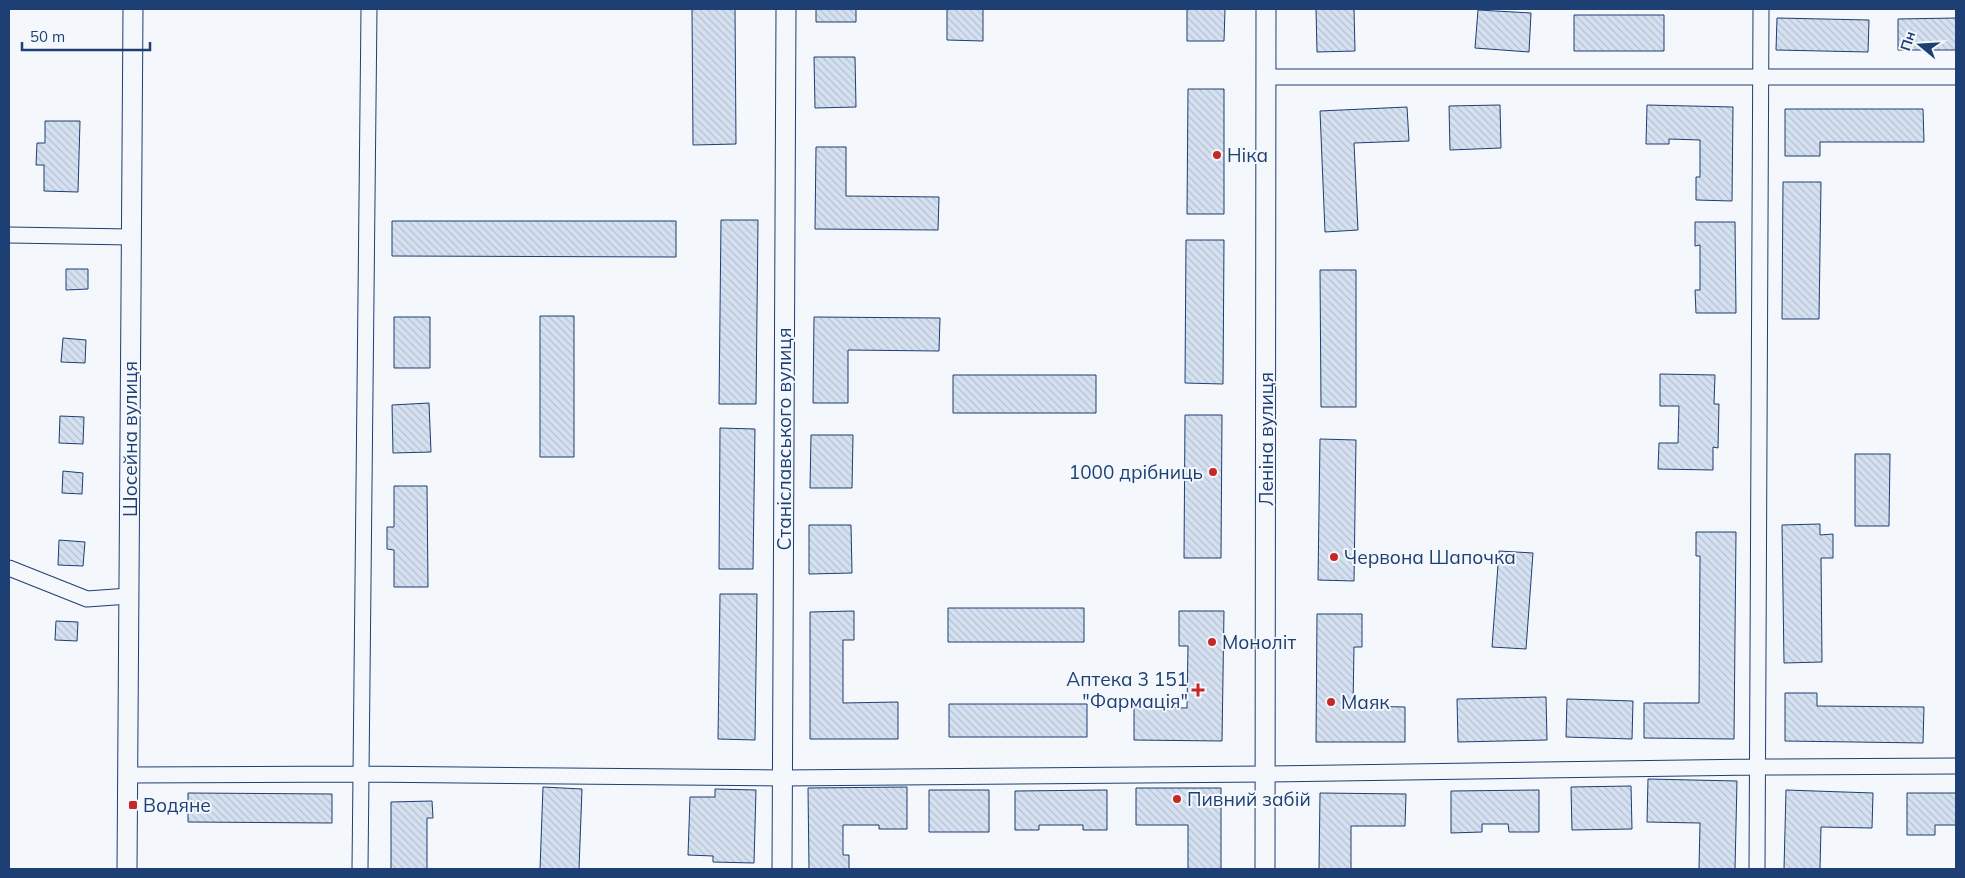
<svg xmlns="http://www.w3.org/2000/svg" width="1965" height="878" font-family="Mulish,sans-serif">
<style>
.building{fill:url(#building-back-hatch);stroke:#1d3f73}
.lines{fill:none;stroke-linecap:round;stroke-linejoin:round}
.minor-casing{stroke:#1d3f73;stroke-width:17}
.tertiary-casing{stroke:#1d3f73;stroke-width:21}
.minor{stroke:#f4f7fb;stroke-width:15}
.tertiary{stroke:#f4f7fb;stroke-width:19}
.poi-dot{fill:#c62828;stroke:#f4f7fb;stroke-width:2}
.labels{text-anchor:middle;stroke-width:4;stroke-linejoin:round;paint-order:stroke}
.poi-label{font-size:19px;fill:#1d3f73;stroke:#f4f7fb;text-anchor:start}
.street-label{font-size:19px;fill:#1d3f73;stroke:#f4f7fb}
</style>
<defs>
<pattern id="building-back-hatch" width="6" height="6" patternUnits="userSpaceOnUse" patternTransform="scale(1.25)"><rect width="6" height="6" fill="#d5e0f0"/><path d="M-1 5l2 2M0 0l6 6M5-1l2 2" fill="none" stroke="#b6c1d1"/></pattern>
</defs>
<rect width="100%" height="100%" fill="#f4f7fb"/>
<path class="building" d="M 692,9 L 735,9 L 736,144 L 693,145 Z
M 816,9 L 856,9 L 856,22 L 816,22 Z
M 947,9 L 983,9 L 983,41 L 947,40 Z
M 1187,9 L 1225,9 L 1224,41 L 1187,41 Z
M 1316,9 L 1354,9 L 1355,51 L 1317,52 Z
M 1478,10 L 1531,13 L 1529,52 L 1475,48 Z
M 1574,15 L 1664,15 L 1664,51 L 1574,51 Z
M 1777,18 L 1869,20 L 1868,52 L 1776,50 Z
M 1956,18 L 1956,50 L 1898,50 L 1898,19 Z
M 814,57 L 855,57 L 856,107 L 815,108 Z
M 1188,89 L 1224,89 L 1224,214 L 1187,214 Z
M 1500,105 L 1501,148 L 1450,150 L 1449,106 Z
M 1647,105 L 1733,107 L 1732,201 L 1696,200 L 1696,177 L 1700,177 L 1700,140 L 1669,139 L 1669,144 L 1646,144 Z
M 1407,107 L 1409,141 L 1354,143 L 1358,230 L 1325,232 L 1320,111 Z
M 1785,109 L 1923,109 L 1924,142 L 1820,142 L 1820,156 L 1785,156 Z
M 45,121 L 80,121 L 78,192 L 44,191 L 44,165 L 36,165 L 37,143 L 45,143 Z
M 816,147 L 846,147 L 846,196 L 939,197 L 938,230 L 815,229 Z
M 1783,182 L 1821,182 L 1819,319 L 1782,319 Z
M 721,220 L 758,220 L 756,404 L 719,404 Z
M 392,221 L 676,221 L 676,257 L 392,256 Z
M 1695,222 L 1735,222 L 1736,313 L 1696,313 L 1695,290 L 1700,290 L 1700,245 L 1695,246 Z
M 1186,240 L 1224,240 L 1223,384 L 1185,383 Z
M 66,269 L 88,269 L 88,289 L 66,290 Z
M 1320,270 L 1356,270 L 1356,407 L 1321,407 Z
M 540,316 L 574,316 L 574,457 L 540,457 Z
M 394,317 L 430,317 L 430,368 L 394,368 Z
M 814,317 L 940,318 L 939,351 L 848,350 L 848,403 L 813,403 Z
M 63,338 L 86,340 L 85,363 L 61,362 Z
M 1660,374 L 1715,375 L 1714,404 L 1719,404 L 1718,448 L 1713,447 L 1713,470 L 1658,469 L 1659,443 L 1678,443 L 1679,406 L 1660,406 Z
M 953,375 L 1096,375 L 1096,413 L 953,413 Z
M 429,403 L 431,452 L 393,453 L 392,405 Z
M 1185,415 L 1222,415 L 1221,558 L 1184,558 Z
M 60,416 L 84,417 L 83,444 L 59,443 Z
M 720,428 L 755,429 L 753,569 L 719,569 Z
M 811,435 L 853,435 L 852,488 L 810,488 Z
M 1320,439 L 1356,440 L 1354,581 L 1318,580 Z
M 1855,454 L 1890,454 L 1889,526 L 1855,526 Z
M 63,471 L 83,473 L 82,494 L 62,493 Z
M 394,486 L 427,486 L 428,587 L 394,587 L 394,550 L 387,549 L 387,527 L 394,527 Z
M 1820,524 L 1820,535 L 1833,534 L 1833,558 L 1821,558 L 1822,662 L 1784,663 L 1782,525 Z
M 809,525 L 851,525 L 852,573 L 809,574 Z
M 1696,532 L 1736,532 L 1734,739 L 1644,738 L 1644,703 L 1699,703 L 1700,556 L 1696,556 Z
M 59,540 L 85,542 L 83,566 L 58,565 Z
M 1499,551 L 1533,553 L 1526,649 L 1492,647 Z
M 720,594 L 757,594 L 755,740 L 718,739 Z
M 948,608 L 1084,608 L 1084,642 L 948,642 Z
M 854,611 L 854,640 L 843,640 L 843,703 L 898,702 L 898,739 L 810,739 L 810,612 Z
M 1179,611 L 1224,611 L 1222,741 L 1134,740 L 1134,707 L 1187,708 L 1188,646 L 1179,646 Z
M 1317,614 L 1362,614 L 1362,647 L 1354,647 L 1353,706 L 1405,707 L 1405,742 L 1316,742 Z
M 56,621 L 78,622 L 77,641 L 55,640 Z
M 1785,693 L 1817,693 L 1817,706 L 1924,707 L 1923,743 L 1785,741 Z
M 1546,697 L 1547,740 L 1458,742 L 1457,699 Z
M 1567,699 L 1633,701 L 1632,739 L 1566,737 Z
M 949,704 L 1087,704 L 1087,737 L 949,737 Z
M 1648,779 L 1737,781 L 1735,869 L 1699,869 L 1700,823 L 1647,822 Z
M 1631,786 L 1632,829 L 1572,830 L 1571,787 Z
M 543,787 L 582,789 L 579,869 L 540,869 Z
M 907,787 L 907,829 L 879,829 L 879,825 L 843,825 L 843,855 L 849,855 L 849,869 L 809,869 L 808,788 Z
M 1136,788 L 1221,788 L 1221,869 L 1188,869 L 1188,825 L 1136,825 Z
M 715,789 L 756,790 L 754,863 L 713,862 L 713,856 L 688,855 L 690,797 L 715,797 Z
M 929,790 L 989,790 L 989,832 L 929,832 Z
M 1107,790 L 1107,830 L 1083,830 L 1083,825 L 1039,825 L 1039,830 L 1015,830 L 1015,791 Z
M 1539,790 L 1539,832 L 1509,832 L 1508,824 L 1482,824 L 1482,832 L 1451,833 L 1451,791 Z
M 1786,790 L 1873,793 L 1872,828 L 1821,827 L 1820,869 L 1784,869 Z
M 188,793 L 332,794 L 332,823 L 188,822 Z
M 1320,793 L 1406,794 L 1405,826 L 1351,826 L 1351,869 L 1319,869 Z
M 1907,793 L 1956,793 L 1956,825 L 1935,825 L 1935,835 L 1907,835 Z
M 432,801 L 433,818 L 427,818 L 427,869 L 391,869 L 391,802 Z"/>
<g class="lines">
<defs>
<path id="minor" d="M 1266,77 L 1956,77
M 9,235 L 131,237
M 9,568 L 87,599 L 129,596
M 127,775 L 361,774 L 782,778 L 1265,774 L 1757,767 L 1956,766
M 360,869 L 369,9
M 1757,869 L 1761,9"/>
<path id="tertiary" d="M 127,869 L 133,9
M 782,869 L 786,9
M 1265,869 L 1266,9"/>
</defs>
<use href="#minor" class="minor-casing"/>
<use href="#tertiary" class="tertiary-casing"/>
<use href="#minor" class="minor"/>
<use href="#tertiary" class="tertiary"/>
</g>
<g class="poi-dot">
<circle cx="1217" cy="155" r="5"/>
<circle cx="1213" cy="472" r="5"/>
<circle cx="1334" cy="557" r="5"/>
<circle cx="1212" cy="642" r="5"/>
<path d="M1195.5 682.5h5v5h5v5h-5v5h-5v-5h-5v-5h5z"/>
<circle cx="1331" cy="702" r="5"/>
<circle cx="1177" cy="799" r="5"/>
<rect x="128" y="800" width="10" height="10" rx="2.5"/>
</g>
<g class="labels">
<g class="poi-label">
<text x="1227" y="162">Ніка</text>
<text x="1203" y="479" text-anchor="end">1000 дрібниць</text>
<text x="1344" y="564">Червона Шапочка</text>
<text x="1222" y="649">Моноліт</text>
<text x="1188" y="686" text-anchor="end">Аптека 3 151<tspan x="1188" dy="22">"Фармація"</tspan></text>
<text x="1341" y="709">Маяк</text>
<text x="1187" y="806">Пивний забій</text>
<text x="143" y="812">Водяне</text>
</g>
<g class="street-label">
<text transform="translate(130 439) rotate(-90)" y="7">Шосейна вулиця</text>
<text transform="translate(784 439) rotate(-90)" y="7">Станіславського вулиця</text>
<text transform="translate(1266 439) rotate(-90)" y="7">Леніна вулиця</text>
</g>
</g>
<rect width="1965" height="878" fill="none" stroke="#1d3f73" stroke-width="20"/>
<g transform="translate(1920 45) rotate(288)" stroke="#f4f7fb" stroke-width="4" paint-order="stroke">
<path d="M0-4L9 19L0 12L-9 19Z" fill="#1d3f73"/>
<text y="-8" font-size="14" font-weight="bold" text-anchor="middle" fill="#1d3f73">Пн</text>
</g>
<path d="M22 42v8h128v-8" fill="none" stroke="#1d3f73" stroke-width="2.5"/>
<text x="30" y="42" font-size="15" fill="#1d3f73" stroke="#f4f7fb" stroke-width="4" paint-order="stroke">50 m</text>
</svg>
